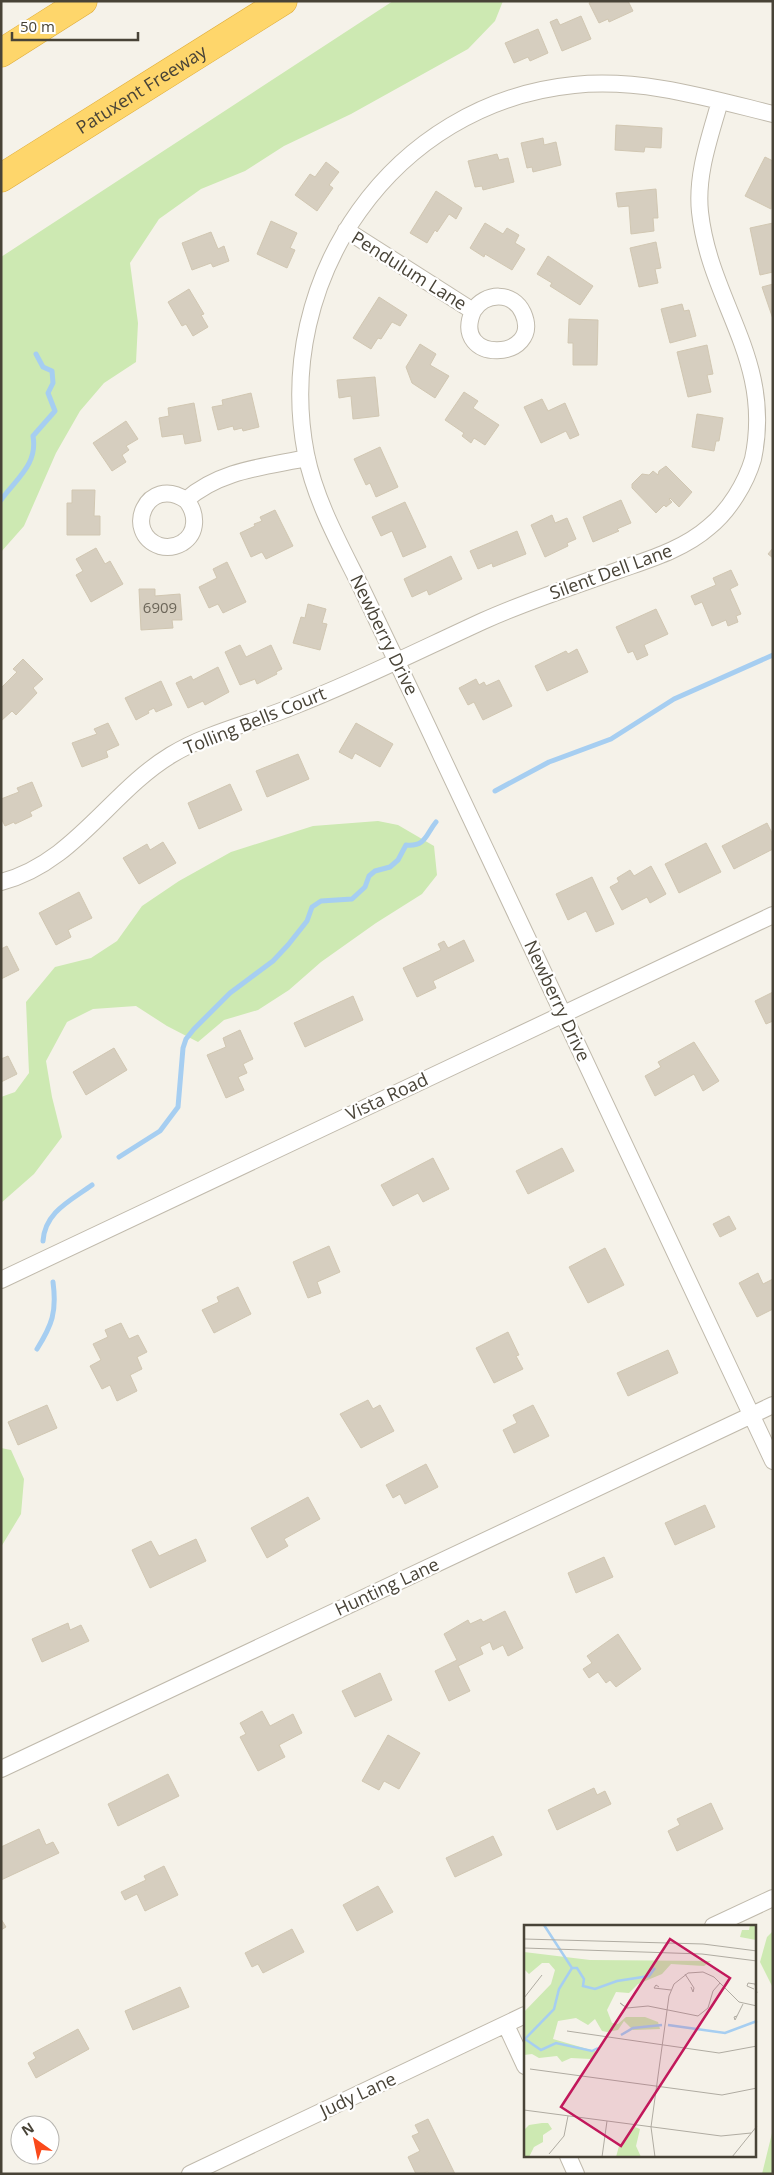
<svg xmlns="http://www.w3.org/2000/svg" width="774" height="2175" font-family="'Open Sans',sans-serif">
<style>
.green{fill:#cde9b2}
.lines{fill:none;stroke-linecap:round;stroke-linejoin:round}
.stream{stroke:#a6cef1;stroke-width:5}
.building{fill:#d6cebf;stroke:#d1c7b2}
.street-casing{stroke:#c0baac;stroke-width:18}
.highway-casing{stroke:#deac3a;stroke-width:29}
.street{stroke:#fff;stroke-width:16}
.highway{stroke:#fed66b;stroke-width:28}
.labels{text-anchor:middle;stroke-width:4.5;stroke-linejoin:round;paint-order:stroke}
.number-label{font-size:15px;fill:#6c6659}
.street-label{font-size:18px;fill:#484337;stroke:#fff}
.inset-river{fill:none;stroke:#a6cef1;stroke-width:2.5}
.inset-road{fill:none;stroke:#b0aca2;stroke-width:1}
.view{fill:#c2185b;fill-opacity:0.15;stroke:#c2185b;stroke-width:2.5}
.inset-edge{fill:none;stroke:#484337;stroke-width:2.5}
</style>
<rect width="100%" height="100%" fill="#f5f2e9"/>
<path class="green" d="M 393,1 L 503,1 L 495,21 L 468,49 L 351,114 L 284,146 L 245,171 L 201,189 L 159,219 L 130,263 L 138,323 L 136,362 L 104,383 L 80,411 L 56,453 L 24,526 L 1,552 L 1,257 Z
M 378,821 L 398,825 L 434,846 L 437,875 L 422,894 L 376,923 L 321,962 L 289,990 L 258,1010 L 224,1020 L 198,1042 L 167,1026 L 136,1006 L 93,1009 L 67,1022 L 46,1061 L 52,1097 L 62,1137 L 34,1174 L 1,1203 L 1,1097 L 15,1092 L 29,1073 L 26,1002 L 55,967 L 91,958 L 117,941 L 142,906 L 179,881 L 231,852 L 313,826 Z
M 1,1448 L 11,1450 L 24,1479 L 21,1514 L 1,1547 Z
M 773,1931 L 773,1988 L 760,1962 L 767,1937 Z
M 773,2129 L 773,2174 L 762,2174 Z"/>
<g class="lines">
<path class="stream" d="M 1,500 C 17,478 38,464 33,436 L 55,411 L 48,393 L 53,383 L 52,371 L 43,367 L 36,354
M 495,791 L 549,762 L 611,739 L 674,699 L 773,655
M 119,1157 L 160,1131 L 178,1107 L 183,1048 L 186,1039 L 194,1029 L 230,993 L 273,961 L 288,945 L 307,921 L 312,907 L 321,901 L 352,899 L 365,887 L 369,876 L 375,871 L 390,867 L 398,860 L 406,845 C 426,847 426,834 436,822
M 43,1241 C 45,1212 70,1201 92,1185
M 37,1349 C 52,1325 57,1312 53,1282"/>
</g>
<path class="building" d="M 593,1 L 628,1 L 633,11 L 609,22 L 608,19 L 599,23 L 589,3 Z
M 581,16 L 591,39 L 562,51 L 550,22 L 557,19 L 560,25 Z
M 538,29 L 548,53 L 530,61 L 528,57 L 514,63 L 505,43 Z
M 616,125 L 662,128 L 661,148 L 645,147 L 644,152 L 615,150 Z
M 543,138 L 544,145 L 556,142 L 561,165 L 533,172 L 532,167 L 527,168 L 521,143 Z
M 497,154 L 499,160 L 508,158 L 514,182 L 483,190 L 482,186 L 475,187 L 468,161 Z
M 765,157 L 773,161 L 771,209 L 745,196 Z
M 326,162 L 339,172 L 329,185 L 333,188 L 317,211 L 295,195 L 310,174 L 315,177 Z
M 656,189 L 658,218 L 653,218 L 654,231 L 631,234 L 629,206 L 618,207 L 616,193 Z
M 436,191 L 462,208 L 456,219 L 449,214 L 437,232 L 435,230 L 427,243 L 410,233 Z
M 271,221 L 297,233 L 290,248 L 295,250 L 287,268 L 257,254 Z
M 485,223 L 503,234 L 507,228 L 519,235 L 515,243 L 525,249 L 512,270 L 485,254 L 484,257 L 470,248 Z
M 773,223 L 773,272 L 760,275 L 750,228 Z
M 211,232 L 218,249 L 224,246 L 229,261 L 213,267 L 211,263 L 192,270 L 182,243 Z
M 656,242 L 661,268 L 655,269 L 658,283 L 639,287 L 630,248 Z
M 548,256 L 593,286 L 580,305 L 550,286 L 552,283 L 537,274 Z
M 773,284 L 773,319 L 762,287 Z
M 189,289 L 204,314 L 201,315 L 208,327 L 193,336 L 186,324 L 182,326 L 168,302 Z
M 379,297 L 407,315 L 400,326 L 392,322 L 381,339 L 378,338 L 371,349 L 353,338 Z
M 682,304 L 684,311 L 689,310 L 696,336 L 670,343 L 661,309 Z
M 569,319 L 598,320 L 597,365 L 573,365 L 573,343 L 568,343 Z
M 420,344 L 436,354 L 430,365 L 449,376 L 435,398 L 412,383 L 406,367 Z
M 707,345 L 713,374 L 707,375 L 711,392 L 688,397 L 677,352 Z
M 375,377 L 379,416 L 353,419 L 351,396 L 339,398 L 337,380 Z
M 464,392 L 478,401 L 473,408 L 499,425 L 485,445 L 474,438 L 471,443 L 462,436 L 464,433 L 445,420 Z
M 251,393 L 259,427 L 243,431 L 242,428 L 234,430 L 233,426 L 218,430 L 212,407 L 223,405 L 222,400 Z
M 542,399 L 548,411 L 565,403 L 579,435 L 570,439 L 566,431 L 541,443 L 524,407 Z
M 194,403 L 201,441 L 185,444 L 183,434 L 162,437 L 159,418 L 169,416 L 168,408 Z
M 697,414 L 723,418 L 719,441 L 716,441 L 714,451 L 692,447 Z
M 126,421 L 138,439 L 126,446 L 129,450 L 122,455 L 126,462 L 112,471 L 93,443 Z
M 380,447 L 398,487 L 376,497 L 370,483 L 366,485 L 354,459 Z
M 666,466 L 692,492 L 679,507 L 670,498 L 669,499 L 672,502 L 666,507 L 664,505 L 656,513 L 632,488 L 632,484 L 642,474 L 649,475 L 653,471 L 658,475 L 659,471 Z
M 72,490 L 95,490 L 94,516 L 100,516 L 100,535 L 67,535 L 67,503 L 72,503 Z
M 621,500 L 631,523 L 617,529 L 619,531 L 593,542 L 583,517 Z
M 405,502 L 426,547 L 403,557 L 392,531 L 381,536 L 372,517 Z
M 275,510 L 293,546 L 266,559 L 262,552 L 251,557 L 240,533 L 255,526 L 254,524 L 262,521 L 260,517 Z
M 552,515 L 555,523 L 567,518 L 576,539 L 567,543 L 568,546 L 545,557 L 531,525 Z
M 517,531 L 526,554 L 493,567 L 492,563 L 478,569 L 470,551 Z
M 96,548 L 105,564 L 110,561 L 123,584 L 91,602 L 76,575 L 83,571 L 76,559 Z
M 773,548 L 773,558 L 768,554 Z
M 451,556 L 462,579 L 429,595 L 427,590 L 412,597 L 404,579 Z
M 227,562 L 246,602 L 223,613 L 218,604 L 209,608 L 199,587 L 217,578 L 213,569 Z
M 731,570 L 738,585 L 730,589 L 741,614 L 736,616 L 738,622 L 728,626 L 726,620 L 712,626 L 702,602 L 695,605 L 691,596 L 716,585 L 713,578 Z
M 139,589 L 155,589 L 155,596 L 180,594 L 182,620 L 172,620 L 173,628 L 141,630 Z
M 308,604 L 326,609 L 322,623 L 327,624 L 320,650 L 293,643 L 301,617 L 305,618 Z
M 656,609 L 668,634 L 644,645 L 648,655 L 637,660 L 633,651 L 628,653 L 616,627 Z
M 240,645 L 246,657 L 271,645 L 282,669 L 276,672 L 277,674 L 257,684 L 255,679 L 240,685 L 225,652 Z
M 577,649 L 588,672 L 547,691 L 535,666 L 566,651 L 568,654 Z
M 23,659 L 43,679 L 33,688 L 37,693 L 16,715 L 12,711 L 1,721 L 1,688 L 17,672 L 13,669 Z
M 218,667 L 229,692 L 205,705 L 203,701 L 188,708 L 176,683 L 191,676 L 193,680 Z
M 476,679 L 479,685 L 484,682 L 486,686 L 499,680 L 512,706 L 483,720 L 474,702 L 468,705 L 459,688 Z
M 161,681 L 172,705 L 156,712 L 154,708 L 148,711 L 149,713 L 136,720 L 125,698 Z
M 108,723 L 119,745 L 106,751 L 108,757 L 82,767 L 72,743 L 97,734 L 94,729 Z
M 356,723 L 393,744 L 380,767 L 355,753 L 352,759 L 339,752 Z
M 298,754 L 309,779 L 267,797 L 256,771 Z
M 32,782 L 42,806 L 30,812 L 32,816 L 15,824 L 14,822 L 5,826 L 1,818 L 1,799 L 19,792 L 17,788 Z
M 230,784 L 242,810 L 199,829 L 188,803 Z
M 767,823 L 773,835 L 773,849 L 734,869 L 722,846 Z
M 163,842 L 176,863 L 139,884 L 123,858 L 147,844 L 150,850 Z
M 706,843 L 721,872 L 679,893 L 665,864 Z
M 651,866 L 666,894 L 650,903 L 647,897 L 622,910 L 610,887 L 619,882 L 617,878 L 630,870 L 634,876 Z
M 592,877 L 614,924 L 596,932 L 586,911 L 568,920 L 556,894 Z
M 79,892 L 92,918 L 68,930 L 71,937 L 56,945 L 39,913 Z
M 464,940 L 474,961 L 433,981 L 436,988 L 417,997 L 403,968 L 441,950 L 438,944 L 444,941 L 448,948 Z
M 7,946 L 19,970 L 1,979 L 1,949 Z
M 773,992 L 773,1021 L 766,1024 L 755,1001 Z
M 353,996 L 363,1020 L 305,1047 L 294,1023 Z
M 240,1030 L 253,1059 L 243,1064 L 247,1073 L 238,1077 L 244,1090 L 226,1098 L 207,1055 L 226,1047 L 223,1038 Z
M 694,1042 L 719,1081 L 703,1091 L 694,1074 L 655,1096 L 645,1076 L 661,1067 L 658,1062 Z
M 114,1048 L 127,1070 L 86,1095 L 73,1072 Z
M 8,1056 L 17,1074 L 1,1082 L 1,1059 Z
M 562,1148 L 574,1171 L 528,1194 L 516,1171 Z
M 433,1158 L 449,1189 L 423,1202 L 418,1193 L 393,1206 L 381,1185 Z
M 729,1216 L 736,1229 L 720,1237 L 713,1224 Z
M 329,1246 L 340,1272 L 317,1282 L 321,1293 L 308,1298 L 293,1262 Z
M 605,1248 L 624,1285 L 588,1303 L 569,1267 Z
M 758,1273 L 763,1284 L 773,1279 L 773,1309 L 757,1317 L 739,1283 Z
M 238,1287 L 251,1314 L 214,1333 L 202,1310 L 219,1302 L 217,1297 Z
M 121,1323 L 129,1339 L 138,1335 L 147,1352 L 137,1357 L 142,1369 L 130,1375 L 137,1391 L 117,1401 L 110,1385 L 102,1389 L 90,1366 L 101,1360 L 93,1344 L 108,1337 L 105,1330 Z
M 508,1332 L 519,1355 L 516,1356 L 523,1369 L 494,1383 L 476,1348 Z
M 668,1350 L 678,1373 L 628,1396 L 617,1373 Z
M 368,1400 L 373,1409 L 380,1405 L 394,1431 L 361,1448 L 340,1414 Z
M 47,1405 L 57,1428 L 18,1445 L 8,1422 Z
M 533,1405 L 549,1436 L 514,1453 L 503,1430 L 517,1423 L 513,1415 Z
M 426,1464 L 438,1487 L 405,1504 L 400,1494 L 393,1498 L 386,1485 Z
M 308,1497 L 320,1519 L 284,1539 L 288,1546 L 267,1558 L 251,1528 Z
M 705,1505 L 715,1527 L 675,1545 L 665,1523 Z
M 196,1539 L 206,1561 L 150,1588 L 132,1550 L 151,1541 L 159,1556 Z
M 604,1557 L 613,1577 L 576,1593 L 568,1573 Z
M 505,1611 L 523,1648 L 508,1656 L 503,1645 L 493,1650 L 490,1642 L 480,1647 L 483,1654 L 458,1666 L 470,1691 L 449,1701 L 435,1671 L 457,1660 L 444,1634 L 468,1620 L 470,1624 L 481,1619 L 483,1622 Z
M 68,1623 L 70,1630 L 81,1625 L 89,1641 L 42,1662 L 32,1639 Z
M 618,1634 L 641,1669 L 616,1687 L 610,1680 L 606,1683 L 598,1672 L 589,1678 L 583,1669 L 592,1663 L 587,1656 Z
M 380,1673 L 392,1700 L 355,1717 L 342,1691 Z
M 262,1711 L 270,1726 L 293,1714 L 302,1733 L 279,1745 L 285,1757 L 258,1771 L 240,1737 L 246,1734 L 240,1723 Z
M 388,1735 L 420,1753 L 399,1789 L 384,1781 L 379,1790 L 362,1781 Z
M 168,1774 L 179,1796 L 118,1826 L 108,1804 Z
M 594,1788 L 597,1795 L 605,1791 L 611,1804 L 557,1830 L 548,1810 Z
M 711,1803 L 723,1829 L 677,1851 L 668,1831 L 680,1825 L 677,1819 Z
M 39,1829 L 46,1845 L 53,1842 L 59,1853 L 1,1880 L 1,1847 Z
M 493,1836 L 502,1855 L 455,1877 L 446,1858 Z
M 164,1866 L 178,1895 L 145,1911 L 137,1894 L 125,1900 L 121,1892 L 146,1880 L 144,1876 Z
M 378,1886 L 393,1912 L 357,1931 L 343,1905 Z
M 1,1919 L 6,1927 L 1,1930 Z
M 292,1929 L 304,1952 L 263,1973 L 258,1964 L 252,1967 L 245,1953 Z
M 180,1987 L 189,2007 L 133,2030 L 125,2011 Z
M 78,2029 L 89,2049 L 36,2078 L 28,2063 L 36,2058 L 33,2053 Z
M 428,2119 L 455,2174 L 429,2174 L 428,2172 L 416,2174 L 408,2157 L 420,2151 L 412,2136 L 419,2133 L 415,2125 Z"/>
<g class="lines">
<defs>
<path id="street" d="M 773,114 C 708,98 642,78 574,85 C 393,103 272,279 306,454 C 315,499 338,541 358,581 C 386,639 414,697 441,755 C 552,990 662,1225 773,1461
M 346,230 L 473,311 C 485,292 513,291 523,313 C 544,361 450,365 473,311
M 186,500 C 147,474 122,533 160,546 C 167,548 175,547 182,543 C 198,533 197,513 186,500 C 220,470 264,467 307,458
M 1,882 C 74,863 110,792 171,755 C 209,732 253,723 294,706 C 358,681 420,650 483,621 C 527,601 574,586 619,570 C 650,559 684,549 709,527 C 729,511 746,483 753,459 C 774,360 710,303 700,212 C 696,174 710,137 720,101
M 1,1280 L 773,915
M 1,1769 L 773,1405
M 713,1926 L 773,1898
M 506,2025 L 525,2066
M 568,2156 L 576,2174
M 190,2174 L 525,2015"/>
<g id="highway">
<path d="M 1,53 L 83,1"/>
<path id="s1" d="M 1,178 L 283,1"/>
</g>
</defs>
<use href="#street" class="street-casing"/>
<use href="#highway" class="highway-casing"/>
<use href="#street" class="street"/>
<use href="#highway" class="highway"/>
</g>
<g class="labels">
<g class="number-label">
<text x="160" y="613">6909</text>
</g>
<g class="street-label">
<text dy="6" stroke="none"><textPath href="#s1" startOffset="166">Patuxent Freeway</textPath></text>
<text transform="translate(409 271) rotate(32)" y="6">Pendulum Lane</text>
<text transform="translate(611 572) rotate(-20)" y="6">Silent Dell Lane</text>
<text transform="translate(384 635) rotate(64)" y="6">Newberry Drive</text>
<text transform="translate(255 721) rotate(-22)" y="6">Tolling Bells Court</text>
<text transform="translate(557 1001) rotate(65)" y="6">Newberry Drive</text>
<text transform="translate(387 1097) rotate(-25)" y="6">Vista Road</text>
<text transform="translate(387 1587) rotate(-25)" y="6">Hunting Lane</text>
<text transform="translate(358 2095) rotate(-25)" y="6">Judy Lane</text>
</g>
</g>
<g transform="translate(524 1925)">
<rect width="232" height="232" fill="#f5f2e9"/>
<path d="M 226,0 L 232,0 L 232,15 L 216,12 L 218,5 L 225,5 ZM 0,27 L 66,35 L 187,36 L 180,41 L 147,39 L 138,49 L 114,59 L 105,68 L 92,67 L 83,85 L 88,98 L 94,99 L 102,92 L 121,92 L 134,97 L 136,104 L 109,105 L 100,96 L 94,105 L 83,107 L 78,106 L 71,94 L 64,100 L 52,93 L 34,96 L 29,114 L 74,127 L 67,134 L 47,133 L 38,137 L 33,131 L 15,133 L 8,129 L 0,130 L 0,87 L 27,59 L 31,45 L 25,38 L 18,38 L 5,49 L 0,44 ZM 18,198 L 24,198 L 28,204 L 19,210 L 19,217 L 10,222 L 5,232 L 0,232 L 0,205 L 5,200 ZM 111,202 L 116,204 L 112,221 L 117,232 L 92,232 L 95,221 Z" fill="#cde9b2"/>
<path class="inset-river" d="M 48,43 L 53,43 L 60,54 L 59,61 L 71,64 L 93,56 L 125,51 L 131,43M 144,100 L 201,108 L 233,96M 97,110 L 109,103 L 138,100M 1,114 L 17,125 L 32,118 L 68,126 L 74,123M 0,115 L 30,84 L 35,64 L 48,43 L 20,0"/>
<path class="inset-road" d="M 0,14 L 179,19 L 233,26M 0,23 L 178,29 L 233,36M 161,49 L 170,63 L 169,67 L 167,62M 135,62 L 132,60 L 130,63 L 147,65M 230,64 L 223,61 L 224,58 L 231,59 L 233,68M 0,73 L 18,50M 100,81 L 96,78 L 103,83 L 124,81 L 174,91 L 184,83 L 189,66 L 196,58M 213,91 L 210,92 L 211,95 L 219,79M 43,106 L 195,128 L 233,121M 6,144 L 198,170 L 233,163M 0,185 L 197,211 L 227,208M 25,229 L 40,211 L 44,191M 78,232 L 83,196M 131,232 L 127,202 L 145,71 L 150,59 L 164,48 L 179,47 L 190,52 L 215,77 L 233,81M 208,232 L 233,201"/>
<path class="view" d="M 146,14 L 206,53 L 97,221 L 37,182 Z"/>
<rect width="232" height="232" class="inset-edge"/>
</g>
<rect width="774" height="2175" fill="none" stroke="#484337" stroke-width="5"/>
<g transform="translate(35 2140) rotate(327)"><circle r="24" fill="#ffffff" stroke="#b6b4af"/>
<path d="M0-4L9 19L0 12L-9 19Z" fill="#fa4a1b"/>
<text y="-8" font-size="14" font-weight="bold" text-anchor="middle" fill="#484337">N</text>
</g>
<path d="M12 32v8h126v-8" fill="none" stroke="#484337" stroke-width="2.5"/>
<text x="20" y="32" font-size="15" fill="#484337" stroke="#ffffff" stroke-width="4" paint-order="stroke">50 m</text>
</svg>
